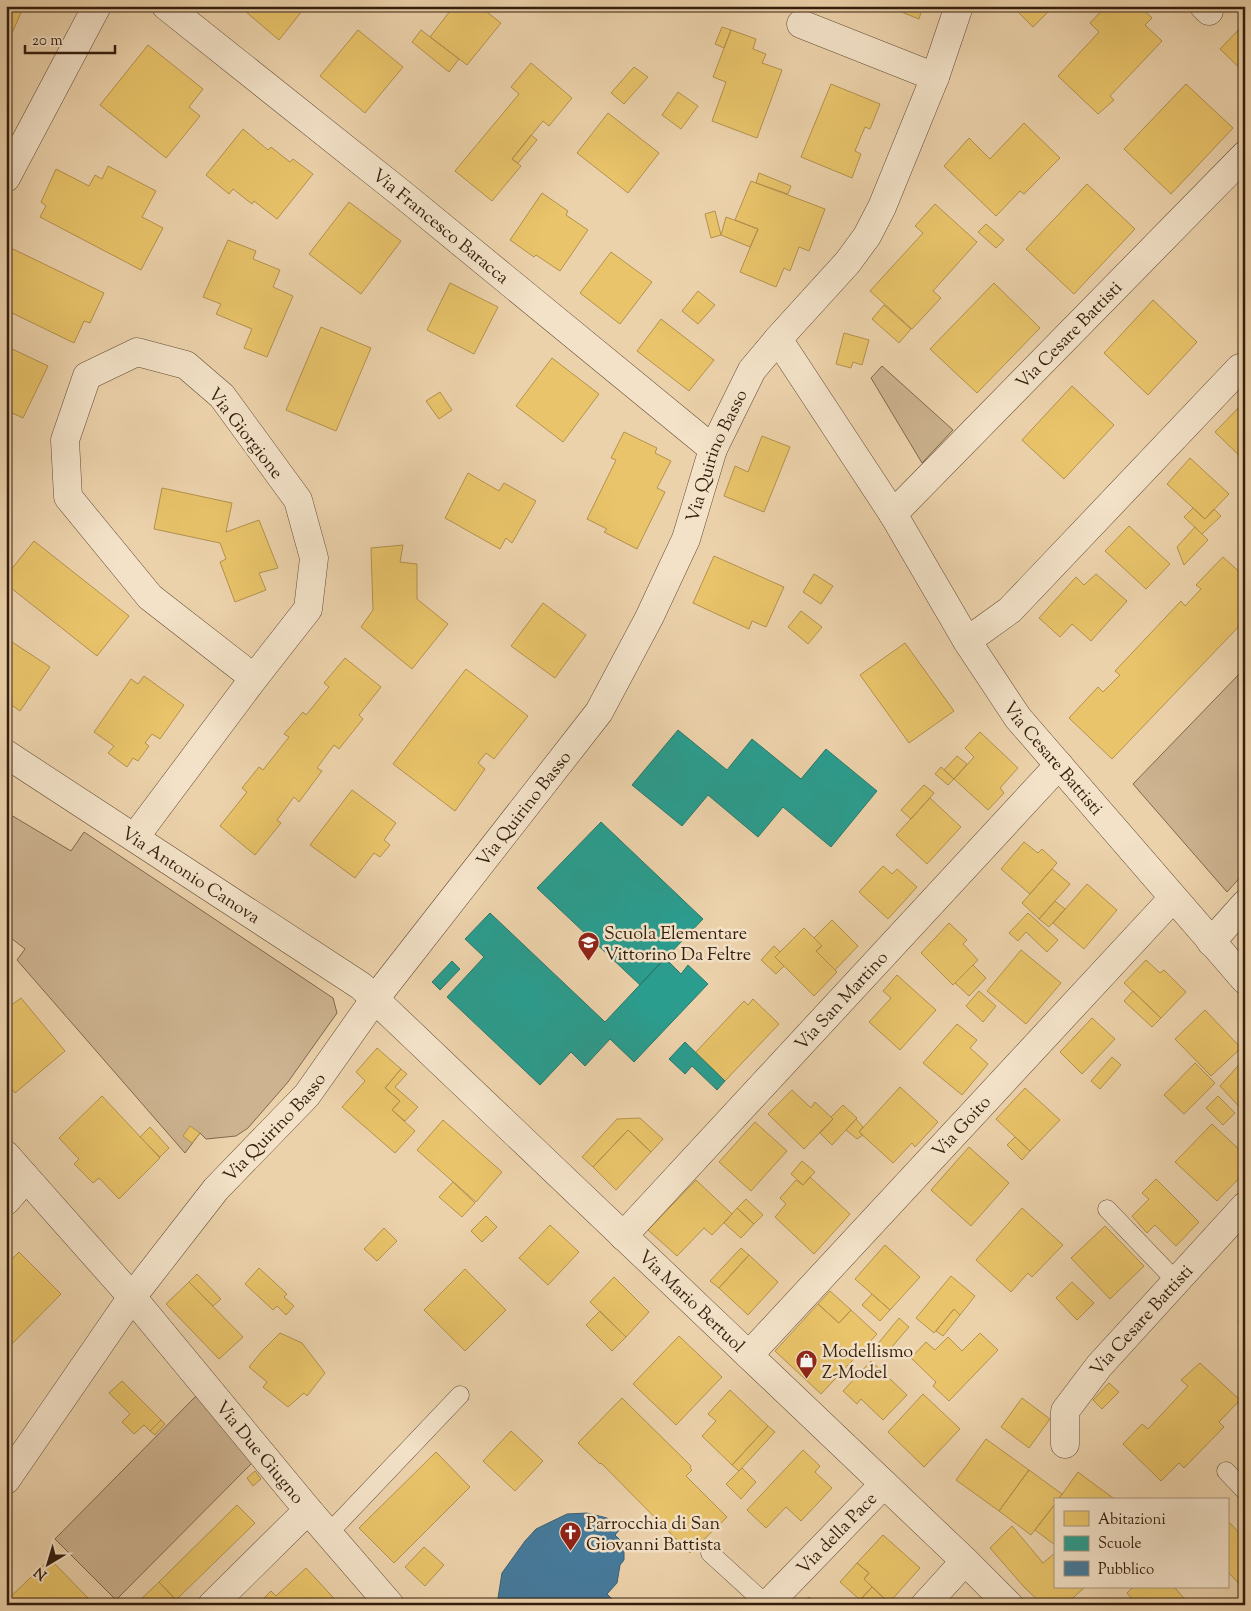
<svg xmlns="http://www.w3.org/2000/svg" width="1251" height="1611" font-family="'Sorts Mill Goudy',serif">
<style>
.green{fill:#cdb390;stroke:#80684e}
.homes{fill:#e9c46a;stroke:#b3924e}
.schools{fill:#2a9d8f;stroke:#2d7768}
.public{fill:#457b9d;stroke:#405f72}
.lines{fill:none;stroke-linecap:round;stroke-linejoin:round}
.service-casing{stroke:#624b34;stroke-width:19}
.minor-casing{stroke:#624b34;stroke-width:29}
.service{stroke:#f3e2c8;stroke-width:18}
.minor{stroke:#f3e2c8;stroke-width:28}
.labels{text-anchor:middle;stroke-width:5;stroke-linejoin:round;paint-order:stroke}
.street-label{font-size:18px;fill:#341e0d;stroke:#f3e2c8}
.poi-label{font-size:18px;fill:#341e0d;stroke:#f3e2c8;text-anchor:start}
</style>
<rect width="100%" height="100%" fill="#ecd2ab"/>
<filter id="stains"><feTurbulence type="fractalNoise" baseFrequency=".004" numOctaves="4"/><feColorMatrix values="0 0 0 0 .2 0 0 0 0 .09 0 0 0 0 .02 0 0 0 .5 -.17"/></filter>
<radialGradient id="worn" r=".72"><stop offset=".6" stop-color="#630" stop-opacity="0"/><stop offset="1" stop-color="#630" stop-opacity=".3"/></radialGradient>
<path class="green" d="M 882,366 L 953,430 L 922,463 L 871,378 Z
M 1245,668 L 1245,872 L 1227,892 L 1133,784 Z
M 6,812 L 71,851 L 84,832 L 333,998 L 337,1013 L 288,1082 L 248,1128 L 236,1136 L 206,1139 L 200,1133 L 185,1153 L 17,960 L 25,949 L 6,934 Z
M 196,1396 L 253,1462 L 116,1600 L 55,1539 Z"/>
<path class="homes" d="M 6,6 L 24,6 L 8,42 L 6,41 Z
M 239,6 L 306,6 L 279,40 Z
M 454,6 L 479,6 L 501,23 L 467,65 L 430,37 Z
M 886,6 L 923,6 L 919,19 Z
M 1012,6 L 1054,6 L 1033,27 Z
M 1106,6 L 1139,6 L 1152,18 L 1145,25 L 1162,41 L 1110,96 L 1114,100 L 1098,114 L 1058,76 L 1099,32 L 1090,23 Z
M 1245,23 L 1245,73 L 1220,49 Z
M 722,27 L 731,30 L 724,48 L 715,44 Z
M 358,30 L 403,67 L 365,113 L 320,76 Z
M 421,30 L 459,59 L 449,72 L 412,42 Z
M 731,30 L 756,39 L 753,49 L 766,54 L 762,63 L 782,70 L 757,138 L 712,121 L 726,82 L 713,77 Z
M 148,45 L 203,89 L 189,107 L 200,116 L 166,158 L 100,105 Z
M 531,63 L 572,98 L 549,126 L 543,121 L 512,159 L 521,166 L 492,201 L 455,171 L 519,94 L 511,87 Z
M 634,67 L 648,77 L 624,104 L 611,93 Z
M 831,84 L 880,104 L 870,129 L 865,127 L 855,151 L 861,154 L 852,178 L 801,157 Z
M 1186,84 L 1233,128 L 1171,194 L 1124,149 Z
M 678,92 L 698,106 L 681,129 L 662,115 Z
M 608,113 L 659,153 L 628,193 L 577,153 Z
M 1024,123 L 1060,158 L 1024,194 L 1020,191 L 996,216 L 944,166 L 969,138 L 990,159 Z
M 243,129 L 268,150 L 271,147 L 290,162 L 293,159 L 313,174 L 277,219 L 254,201 L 252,204 L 233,189 L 229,194 L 206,175 Z
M 531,135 L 537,140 L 518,163 L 512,159 Z
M 108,166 L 156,191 L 142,217 L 163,228 L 141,270 L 40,217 L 46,206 L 41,202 L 56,169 L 89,186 L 95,175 L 102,179 Z
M 759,173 L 791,186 L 788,194 L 756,183 Z
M 751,181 L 825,209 L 809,251 L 799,247 L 790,271 L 784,268 L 776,287 L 740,272 L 758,229 L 735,220 Z
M 1087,184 L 1135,229 L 1074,294 L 1026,249 Z
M 542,193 L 568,211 L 566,215 L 588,230 L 560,271 L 536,255 L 534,257 L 510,240 Z
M 349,202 L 401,241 L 361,294 L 309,254 Z
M 935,204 L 977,242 L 933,291 L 941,298 L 912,329 L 870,291 L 923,233 L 915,226 Z
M 715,211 L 721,235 L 711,238 L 705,214 Z
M 726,217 L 758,229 L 750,247 L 721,235 Z
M 986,224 L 1004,240 L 996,248 L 978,232 Z
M 228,240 L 256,251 L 253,259 L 280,270 L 273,287 L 293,296 L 267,357 L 244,348 L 252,329 L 216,314 L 221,304 L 203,297 Z
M 13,249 L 104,293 L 90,323 L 84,321 L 74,343 L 6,310 L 6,262 Z
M 611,252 L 652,282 L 620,324 L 580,293 Z
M 450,283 L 498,307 L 474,354 L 427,330 Z
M 994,283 L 1040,328 L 977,393 L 930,349 Z
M 698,291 L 715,305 L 698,324 L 682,311 Z
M 1153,300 L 1197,342 L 1148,395 L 1104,353 Z
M 884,305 L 911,329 L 899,343 L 872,319 Z
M 661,319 L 714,360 L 689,391 L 637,351 Z
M 321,327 L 371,348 L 336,431 L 286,410 Z
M 844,333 L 869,340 L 862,365 L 853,362 L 851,368 L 836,364 Z
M 6,346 L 48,366 L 23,418 L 6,410 Z
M 552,358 L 599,394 L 563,442 L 516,406 Z
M 1072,386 L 1114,425 L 1064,479 L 1022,440 Z
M 440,392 L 452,410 L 439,419 L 426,401 Z
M 1245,401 L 1245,461 L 1215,432 Z
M 624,432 L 657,448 L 655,453 L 671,461 L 657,488 L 665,492 L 637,549 L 604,532 L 607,529 L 587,519 L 616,460 L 611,458 Z
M 762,436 L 790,447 L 764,512 L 724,496 L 735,466 L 748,472 Z
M 1190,458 L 1229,494 L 1205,519 L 1167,484 Z
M 468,473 L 499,491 L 504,483 L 536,501 L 512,543 L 506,538 L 500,549 L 445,518 Z
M 162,488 L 232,503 L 226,532 L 259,520 L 278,568 L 259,573 L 266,590 L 235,602 L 220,562 L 226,559 L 220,543 L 154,529 Z
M 1193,508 L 1205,519 L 1214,509 L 1221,516 L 1202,534 L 1184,517 Z
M 1129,526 L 1170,564 L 1146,589 L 1105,551 Z
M 1195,527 L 1208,540 L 1184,565 L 1177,547 Z
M 34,541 L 129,616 L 97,656 L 6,584 L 6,576 Z
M 403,545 L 400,562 L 417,564 L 417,599 L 448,624 L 412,669 L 361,627 L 373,610 L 371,548 Z
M 714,556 L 784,587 L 766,627 L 752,621 L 749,629 L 693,603 Z
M 1223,557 L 1245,577 L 1245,620 L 1112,759 L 1069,718 L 1098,687 L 1103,692 L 1120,675 L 1115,671 L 1181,601 L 1185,606 L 1201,589 L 1196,585 Z
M 814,574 L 833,586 L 821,604 L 803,592 Z
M 1096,574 L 1127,601 L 1091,641 L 1072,624 L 1060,637 L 1039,618 L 1076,577 L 1084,585 Z
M 543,603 L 586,635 L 555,678 L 511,646 Z
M 801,611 L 822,627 L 808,644 L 788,627 Z
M 6,638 L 50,667 L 20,711 L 6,701 Z
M 905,643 L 954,711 L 909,743 L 860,675 Z
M 345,658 L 381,687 L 359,715 L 363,719 L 339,749 L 334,745 L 317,768 L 322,771 L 299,802 L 294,797 L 277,820 L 281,823 L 255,855 L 220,826 L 247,792 L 242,788 L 259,767 L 263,770 L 289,737 L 284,734 L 303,712 L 306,715 L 329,687 L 324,683 Z
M 466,669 L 528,716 L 494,759 L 486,753 L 478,763 L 485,769 L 455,811 L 393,764 Z
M 144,676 L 184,705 L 160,739 L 152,734 L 145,743 L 149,746 L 138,761 L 133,758 L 127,767 L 108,753 L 114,746 L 94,732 L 131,679 L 138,684 Z
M 980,732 L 1018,768 L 1000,788 L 1004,793 L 988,810 L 954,779 L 974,757 L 965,748 Z
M 957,756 L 967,764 L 954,779 L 944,770 Z
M 941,767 L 954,779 L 948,785 L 935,774 Z
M 924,785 L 934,793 L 911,819 L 901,810 Z
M 352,790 L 396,823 L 384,840 L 390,845 L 380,857 L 374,853 L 355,878 L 310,845 Z
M 930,798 L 961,827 L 927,864 L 896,835 Z
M 1024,842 L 1038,853 L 1042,849 L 1057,863 L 1030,894 L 1001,869 Z
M 883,866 L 892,874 L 897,869 L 917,887 L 888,919 L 859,892 Z
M 1052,869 L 1070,884 L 1039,919 L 1022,903 Z
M 1087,884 L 1117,910 L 1084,949 L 1053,923 Z
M 1055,901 L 1065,909 L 1049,927 L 1039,919 Z
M 1028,913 L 1058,940 L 1047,952 L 1026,932 L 1018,941 L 1009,933 Z
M 832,920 L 858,946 L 835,970 L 816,951 L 822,946 L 814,938 Z
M 949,923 L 967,940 L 963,944 L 978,960 L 953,985 L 921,953 Z
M 804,928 L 822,946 L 816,951 L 837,972 L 814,996 L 775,957 Z
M 774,946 L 780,952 L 775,957 L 784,966 L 776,974 L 761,960 Z
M 1021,950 L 1061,983 L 1026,1024 L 987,991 Z
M 1146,960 L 1160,973 L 1164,970 L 1186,992 L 1161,1018 L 1124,983 Z
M 973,965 L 986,978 L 969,996 L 955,983 Z
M 897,975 L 936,1010 L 900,1050 L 869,1022 L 891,998 L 883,991 Z
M 979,991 L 996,1006 L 983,1022 L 966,1006 Z
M 1133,991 L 1161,1018 L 1152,1027 L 1124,1001 Z
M 21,998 L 65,1051 L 15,1093 L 6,1082 L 6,1009 Z
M 753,999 L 779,1024 L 725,1081 L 695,1053 L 744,1001 L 748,1005 Z
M 1205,1010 L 1241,1048 L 1211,1076 L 1175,1039 Z
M 1092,1018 L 1115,1039 L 1082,1074 L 1060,1052 Z
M 957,1024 L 977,1040 L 970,1048 L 988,1064 L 962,1095 L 923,1063 Z
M 377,1048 L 401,1069 L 385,1088 L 400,1101 L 392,1110 L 415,1131 L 395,1153 L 342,1107 L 365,1081 L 356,1072 Z
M 1112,1057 L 1121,1065 L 1100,1089 L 1091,1081 Z
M 1245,1058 L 1245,1113 L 1220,1086 Z
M 1195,1063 L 1215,1083 L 1184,1114 L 1164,1095 Z
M 401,1069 L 407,1074 L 395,1087 L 418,1107 L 405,1121 L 392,1110 L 400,1101 L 385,1088 Z
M 900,1087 L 938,1122 L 915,1147 L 912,1143 L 893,1163 L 859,1132 Z
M 1025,1088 L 1060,1120 L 1030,1151 L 996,1119 Z
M 792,1090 L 811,1108 L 815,1102 L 833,1119 L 804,1149 L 768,1114 Z
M 102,1096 L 160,1158 L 119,1199 L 99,1178 L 93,1183 L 74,1164 L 79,1159 L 59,1138 Z
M 1218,1096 L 1235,1113 L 1223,1125 L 1206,1108 Z
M 843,1105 L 857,1118 L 832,1145 L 820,1133 L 833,1119 L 831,1117 Z
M 640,1118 L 663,1139 L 651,1152 L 628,1130 L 593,1167 L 582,1157 L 617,1119 Z
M 856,1119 L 863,1127 L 859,1132 L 863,1135 L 857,1139 L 846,1130 Z
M 443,1120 L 502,1172 L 476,1202 L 417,1150 Z
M 755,1122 L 787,1151 L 751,1191 L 719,1162 Z
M 1212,1124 L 1245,1155 L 1245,1172 L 1217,1201 L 1175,1162 Z
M 190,1126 L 200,1133 L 192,1143 L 183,1136 Z
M 150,1127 L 169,1148 L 160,1157 L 140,1137 Z
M 628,1130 L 651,1152 L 616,1190 L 593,1167 Z
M 1015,1137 L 1030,1151 L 1022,1160 L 1007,1145 Z
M 969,1147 L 1009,1183 L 971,1226 L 931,1190 Z
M 802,1161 L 815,1172 L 803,1185 L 791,1174 Z
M 810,1177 L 850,1214 L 814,1254 L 775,1217 L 786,1204 L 780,1198 L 796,1180 L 803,1185 Z
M 1156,1179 L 1199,1222 L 1176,1246 L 1155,1225 L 1147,1233 L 1132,1216 L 1149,1199 L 1142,1193 Z
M 696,1180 L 732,1214 L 712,1235 L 704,1228 L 677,1256 L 648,1230 Z
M 453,1182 L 475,1203 L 462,1217 L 439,1197 Z
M 746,1199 L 763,1215 L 754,1224 L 737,1208 Z
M 737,1208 L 754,1224 L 741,1238 L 724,1223 Z
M 1022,1208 L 1063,1245 L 1032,1277 L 1028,1273 L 1011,1292 L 976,1260 Z
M 486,1216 L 497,1227 L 482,1242 L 471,1231 Z
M 550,1225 L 579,1252 L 548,1285 L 519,1258 Z
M 1105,1226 L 1144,1266 L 1110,1299 L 1071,1258 Z
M 384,1228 L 397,1241 L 377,1261 L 364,1249 Z
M 885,1245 L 920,1277 L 890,1310 L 855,1279 Z
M 741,1248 L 749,1255 L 719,1288 L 710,1281 Z
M 19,1252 L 61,1294 L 6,1350 L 6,1265 Z
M 749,1255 L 778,1282 L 748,1315 L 719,1288 Z
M 259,1268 L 287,1294 L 284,1297 L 294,1306 L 286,1315 L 277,1306 L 273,1310 L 245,1284 Z
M 465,1269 L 506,1310 L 465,1351 L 424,1310 Z
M 197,1274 L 221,1299 L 213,1306 L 189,1282 Z
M 951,1276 L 975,1296 L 960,1315 L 954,1309 L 934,1333 L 916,1318 Z
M 614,1277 L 649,1312 L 626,1337 L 590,1302 Z
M 189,1282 L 243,1337 L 219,1359 L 166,1304 Z
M 1072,1282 L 1094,1303 L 1077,1320 L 1056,1298 Z
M 830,1291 L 851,1310 L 839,1323 L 818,1304 Z
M 872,1294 L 890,1310 L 880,1321 L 862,1305 Z
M 818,1304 L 839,1323 L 851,1310 L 877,1334 L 821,1394 L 775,1351 Z
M 954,1309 L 960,1315 L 943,1336 L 936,1331 Z
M 600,1311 L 626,1337 L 612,1351 L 586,1325 Z
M 1245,1316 L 1245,1330 L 1238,1322 Z
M 899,1318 L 909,1327 L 885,1355 L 876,1346 Z
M 280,1333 L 302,1343 L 325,1373 L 307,1396 L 304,1393 L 288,1407 L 263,1387 L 267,1382 L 249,1367 L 263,1350 Z
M 980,1333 L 998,1350 L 949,1401 L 933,1386 L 936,1382 L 911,1358 L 926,1342 L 935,1350 L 948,1337 L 962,1351 Z
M 679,1336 L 722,1377 L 676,1425 L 633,1384 Z
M 871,1361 L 907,1395 L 883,1420 L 861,1399 L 857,1404 L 843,1391 Z
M 1200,1363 L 1240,1400 L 1219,1422 L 1224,1427 L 1184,1468 L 1179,1463 L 1161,1481 L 1123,1444 L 1142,1424 L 1148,1429 L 1188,1386 L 1181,1380 Z
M 122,1381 L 161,1420 L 150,1431 L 144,1425 L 134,1434 L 122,1422 L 130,1414 L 109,1393 Z
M 1109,1383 L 1119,1392 L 1102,1409 L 1093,1400 Z
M 730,1390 L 768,1426 L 732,1465 L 702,1436 L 716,1421 L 708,1414 Z
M 923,1394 L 960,1429 L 924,1467 L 888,1432 Z
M 622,1398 L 691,1466 L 690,1468 L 692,1470 L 686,1476 L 727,1517 L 690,1553 L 601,1463 L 600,1464 L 578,1443 Z
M 1022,1398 L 1050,1419 L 1029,1448 L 1001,1427 Z
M 161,1420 L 165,1424 L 155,1435 L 150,1431 Z
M 768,1426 L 775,1432 L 739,1471 L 732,1465 Z
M 511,1431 L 543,1461 L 515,1491 L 483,1461 Z
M 986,1439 L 1029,1470 L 999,1511 L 956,1480 Z
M 803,1450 L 820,1466 L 815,1472 L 832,1488 L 801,1521 L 786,1507 L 766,1528 L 747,1510 Z
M 436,1452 L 470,1487 L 394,1563 L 359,1528 Z
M 742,1468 L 756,1482 L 741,1499 L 726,1484 Z
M 1029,1470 L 1062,1494 L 1058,1500 L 1055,1500 L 1055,1504 L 1031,1535 L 999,1511 Z
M 255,1471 L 261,1479 L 253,1486 L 247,1478 Z
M 1078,1472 L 1098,1487 L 1116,1500 L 1058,1500 Z
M 1055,1504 L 1055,1545 L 1035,1530 Z
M 237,1505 L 255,1523 L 176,1600 L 159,1582 Z
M 1227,1520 L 1245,1539 L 1245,1590 L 1227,1571 Z
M 1012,1526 L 1043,1563 L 1055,1553 L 1055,1587 L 1085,1587 L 1065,1605 L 1043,1605 L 1024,1587 L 990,1548 Z
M 883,1535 L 920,1568 L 889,1603 L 864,1579 L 869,1573 L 857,1563 Z
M 424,1547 L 444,1565 L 425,1586 L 405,1567 Z
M 50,1559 L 88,1598 L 81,1605 L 7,1605 L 6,1601 Z
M 857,1563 L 869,1573 L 864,1579 L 872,1587 L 860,1600 L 840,1582 Z
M 306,1568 L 340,1605 L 257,1605 L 271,1591 L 276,1596 Z
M 159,1582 L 176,1600 L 171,1605 L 143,1605 L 139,1601 Z
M 872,1587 L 889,1603 L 887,1605 L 870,1605 L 862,1598 Z
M 1133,1587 L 1174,1587 L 1190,1605 L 1137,1605 L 1127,1593 Z
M 809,1597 L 817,1605 L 801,1605 Z"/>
<path class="schools" d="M 678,730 L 727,770 L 752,739 L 801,779 L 826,749 L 877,791 L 831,847 L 783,807 L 758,837 L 708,795 L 682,826 L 632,785 Z
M 601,822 L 703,919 L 640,985 L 537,888 Z
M 490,913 L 605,1022 L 665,958 L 681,974 L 688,965 L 708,984 L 634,1062 L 610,1039 L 585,1066 L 571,1052 L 540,1085 L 447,997 L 484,957 L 465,939 Z
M 452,961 L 460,969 L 440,990 L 432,982 Z
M 685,1042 L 725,1081 L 717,1090 L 692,1066 L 685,1074 L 669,1059 Z"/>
<path class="public" d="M 587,1513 L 607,1518 L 620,1529 L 615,1535 L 624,1544 L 624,1560 L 620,1565 L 617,1583 L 607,1594 L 618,1605 L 498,1605 L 498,1598 L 502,1573 L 525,1541 L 536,1529 L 567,1514 Z"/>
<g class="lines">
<defs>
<path id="service" d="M 1107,1209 L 1176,1281
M 1226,1471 L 1245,1491
M 328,1534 L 460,1395
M 710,1553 L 767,1605"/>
<g id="minor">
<path id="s1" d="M 166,6 L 402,194 L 713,449"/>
<path d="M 1204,6 L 1209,11"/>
<path d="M 801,24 L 935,77"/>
<path d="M 6,178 L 97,6"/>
<path id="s2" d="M 778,339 L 893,514 L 967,641 L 1018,718 L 1245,980"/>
<path id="s3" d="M 893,514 L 1245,155"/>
<path d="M 967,641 L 1010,610 L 1240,368"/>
<path id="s4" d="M 6,754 L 361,986 L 965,1561 L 1009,1605"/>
<path d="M 135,837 L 254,678 L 308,609 L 314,558 L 298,500 L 222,396 L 186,365 L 137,352 L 87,376 L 65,440 L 68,497 L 150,597 L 254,678"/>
<path d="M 1211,942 L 1245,904"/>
<path id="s5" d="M 6,1155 L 132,1297 L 308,1510 L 390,1605"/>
<path d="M 6,1201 L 26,1178"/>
<path id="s6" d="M 623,1236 L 1059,765"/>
<path id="s7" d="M 749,1355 L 1173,898"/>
<path id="s8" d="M 1065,1444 L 1065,1411 L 1099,1366 L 1245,1206"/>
<path id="s9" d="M 6,1480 L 132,1297 L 216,1189 L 307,1095 L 374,1000 L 599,712 L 649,618 L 686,539 L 713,449 L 752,370 L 778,339 L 848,262 L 867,236 L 882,207 L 935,77 L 959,6"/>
<path d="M 212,1605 L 308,1510"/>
<path id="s10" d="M 767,1605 L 884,1484"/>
<path d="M 925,1605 L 965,1561"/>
</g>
</defs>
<use href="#service" class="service-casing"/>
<use href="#minor" class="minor-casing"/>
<use href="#service" class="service"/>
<use href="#minor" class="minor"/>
</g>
<defs>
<symbol id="school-pin" viewBox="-11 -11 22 30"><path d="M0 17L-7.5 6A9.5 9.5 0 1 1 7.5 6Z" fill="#8f2418" stroke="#f3e2c8"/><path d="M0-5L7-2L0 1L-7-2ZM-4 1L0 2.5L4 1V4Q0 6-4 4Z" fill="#fff"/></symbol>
<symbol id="shop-pin" viewBox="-11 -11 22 30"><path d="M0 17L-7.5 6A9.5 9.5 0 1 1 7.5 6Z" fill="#8f2418" stroke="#f3e2c8"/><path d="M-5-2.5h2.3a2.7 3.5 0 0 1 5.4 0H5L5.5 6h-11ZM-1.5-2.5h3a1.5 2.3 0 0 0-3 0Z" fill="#fff"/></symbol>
<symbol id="church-pin" viewBox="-11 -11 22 30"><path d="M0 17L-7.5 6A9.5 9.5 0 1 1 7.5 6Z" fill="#8f2418" stroke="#f3e2c8"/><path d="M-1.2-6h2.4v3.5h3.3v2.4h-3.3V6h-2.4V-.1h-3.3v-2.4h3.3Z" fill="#fff"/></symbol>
</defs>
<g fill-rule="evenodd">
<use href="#school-pin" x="576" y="930" width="25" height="34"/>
<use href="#shop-pin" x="794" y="1348" width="25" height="34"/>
<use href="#church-pin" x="558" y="1520" width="25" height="34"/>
</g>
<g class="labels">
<g class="street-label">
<text dy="6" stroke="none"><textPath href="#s1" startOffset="352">Via Francesco Baracca</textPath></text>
<text dy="6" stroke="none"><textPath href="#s3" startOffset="251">Via Cesare Battisti</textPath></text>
<text transform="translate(246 433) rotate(52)" y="6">Via Giorgione</text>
<text dy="6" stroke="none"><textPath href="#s9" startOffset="1254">Via Quirino Basso</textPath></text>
<text dy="6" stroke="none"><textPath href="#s2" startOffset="502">Via Cesare Battisti</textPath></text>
<text dy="6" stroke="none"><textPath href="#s9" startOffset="849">Via Quirino Basso</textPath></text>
<text dy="6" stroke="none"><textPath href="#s4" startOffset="221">Via Antonio Canova</textPath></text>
<text dy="6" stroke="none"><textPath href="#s6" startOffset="321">Via San Martino</textPath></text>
<text dy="6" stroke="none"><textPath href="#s9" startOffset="444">Via Quirino Basso</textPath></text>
<text dy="6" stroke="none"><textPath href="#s7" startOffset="312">Via Goito</textPath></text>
<text dy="6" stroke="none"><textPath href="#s4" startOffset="881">Via Mario Bertuol</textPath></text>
<text dy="6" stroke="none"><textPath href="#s8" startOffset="152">Via Cesare Battisti</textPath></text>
<text dy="6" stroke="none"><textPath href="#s5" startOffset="391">Via Due Giugno</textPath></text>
<text dy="6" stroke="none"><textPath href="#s10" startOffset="100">Via della Pace</textPath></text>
</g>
<g class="poi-label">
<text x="604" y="939">Scuola Elementare<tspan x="604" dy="21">Vittorino Da Feltre</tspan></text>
<text x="822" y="1357">Modellismo<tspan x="822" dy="21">Z-Model</tspan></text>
<text x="586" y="1529">Parrocchia di San<tspan x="586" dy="21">Giovanni Battista</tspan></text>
</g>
</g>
<rect width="1251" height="1611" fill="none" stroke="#ecd2ab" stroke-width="25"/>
<rect x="8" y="8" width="1236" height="1596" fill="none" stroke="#341e0d" stroke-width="2.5"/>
<rect x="12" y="12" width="1226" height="1586" fill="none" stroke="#341e0d"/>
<rect x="1054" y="1498" width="175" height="90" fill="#f3e2c8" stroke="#a7947d"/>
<rect x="1064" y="1511" width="25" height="15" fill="#e9c46a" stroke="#a7947d"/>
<text x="1098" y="1524" font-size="15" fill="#341e0d">Abitazioni</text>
<rect x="1064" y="1536" width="25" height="15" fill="#2a9d8f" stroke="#a7947d"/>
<text x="1098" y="1548" font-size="15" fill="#341e0d">Scuole</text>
<rect x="1064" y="1561" width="25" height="15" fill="#457b9d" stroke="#a7947d"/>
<text x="1098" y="1574" font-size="15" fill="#341e0d">Pubblico</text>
<g transform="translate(48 1564) rotate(218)" stroke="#f3e2c8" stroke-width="4" paint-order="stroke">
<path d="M0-4L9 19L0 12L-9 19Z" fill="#341e0d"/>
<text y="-8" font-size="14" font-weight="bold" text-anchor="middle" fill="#341e0d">N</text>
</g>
<path d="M25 45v8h90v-8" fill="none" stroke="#341e0d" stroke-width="2.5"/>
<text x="32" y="45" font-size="15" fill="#341e0d" stroke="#f3e2c8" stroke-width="4" paint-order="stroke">20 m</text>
<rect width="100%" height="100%" filter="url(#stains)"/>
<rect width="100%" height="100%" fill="url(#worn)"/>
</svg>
